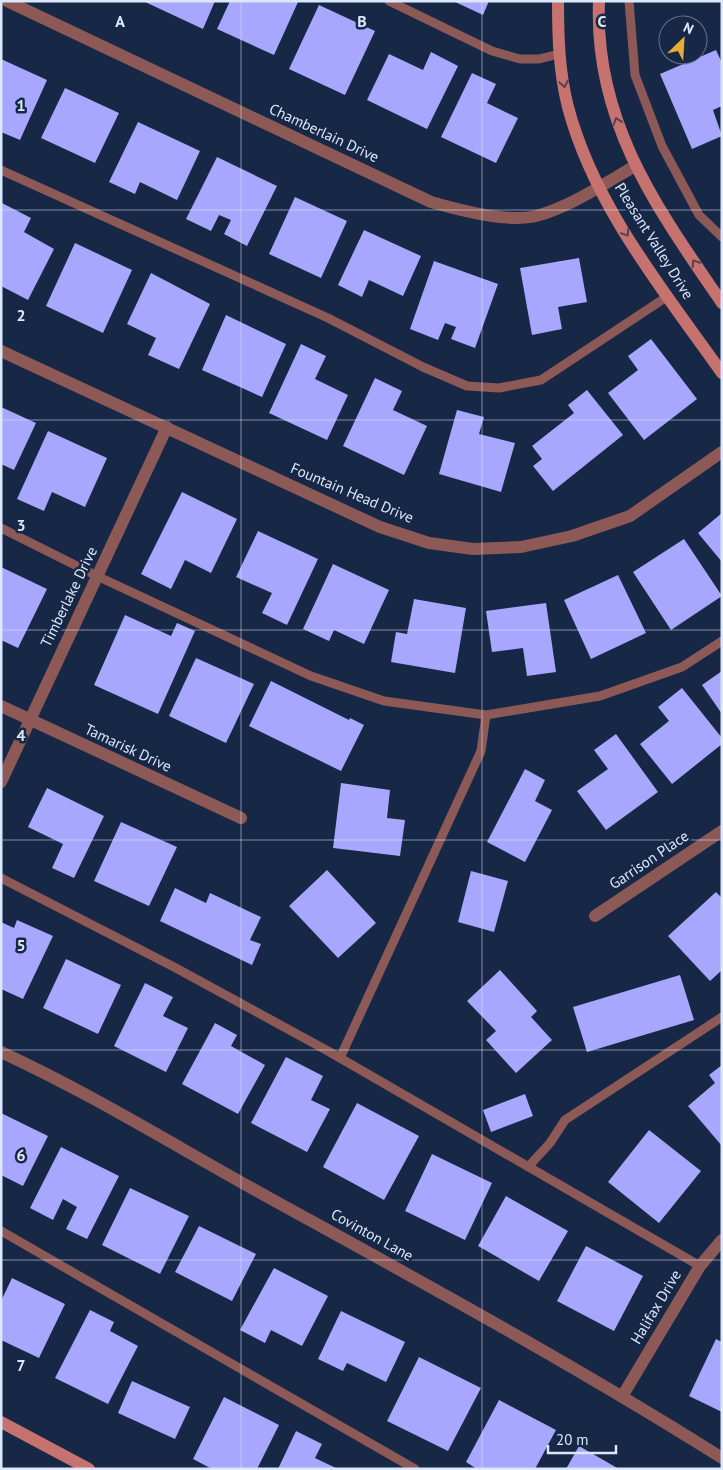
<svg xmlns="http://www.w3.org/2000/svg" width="723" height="1470" font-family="'PT Sans',sans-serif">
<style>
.building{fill:#a7a7ff}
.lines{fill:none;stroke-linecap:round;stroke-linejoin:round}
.lane{stroke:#8d5956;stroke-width:9}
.street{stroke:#8d5956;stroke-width:12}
.secondary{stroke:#c6736f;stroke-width:12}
.oneway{stroke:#544254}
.grid{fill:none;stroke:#dbe7fb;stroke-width:1;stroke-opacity:0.55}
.labels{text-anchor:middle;stroke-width:5;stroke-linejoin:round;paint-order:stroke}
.street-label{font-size:15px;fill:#dbe7fb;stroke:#172746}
.grid-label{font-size:16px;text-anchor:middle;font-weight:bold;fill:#dbe7fb;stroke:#172746;stroke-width:5;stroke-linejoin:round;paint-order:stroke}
</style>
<rect width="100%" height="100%" fill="#172746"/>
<path class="building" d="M 143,1 L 215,1 L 203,29 Z
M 230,1 L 298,2 L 274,55 L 217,29 Z
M 453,1 L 489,1 L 483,15 Z
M 319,5 L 375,31 L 345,95 L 289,69 Z
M 716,50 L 722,63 L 722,106 L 713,110 L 722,136 L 692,149 L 660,74 Z
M 431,52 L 458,66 L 427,129 L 367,100 L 389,54 L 423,70 Z
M 1,59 L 47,80 L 20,140 L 1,132 Z
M 472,73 L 496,84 L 487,103 L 518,118 L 496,163 L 441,137 Z
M 65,88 L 119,113 L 95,163 L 41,138 Z
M 138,122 L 200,151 L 177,200 L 140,182 L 135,194 L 109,182 Z
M 217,157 L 277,186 L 247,246 L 224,234 L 231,220 L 219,215 L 211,231 L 186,219 Z
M 295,197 L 347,221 L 321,278 L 269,254 Z
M 2,203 L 31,218 L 24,232 L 54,249 L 28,300 L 1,286 Z
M 364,230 L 421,256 L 403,296 L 369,280 L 362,297 L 338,285 Z
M 75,243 L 132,270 L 103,333 L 46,306 Z
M 579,258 L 587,302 L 558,307 L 562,329 L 532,335 L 520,268 Z
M 434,261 L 498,284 L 475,348 L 451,339 L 456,327 L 445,323 L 438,340 L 410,329 Z
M 151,273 L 210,304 L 179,369 L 148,355 L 156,338 L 127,324 Z
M 226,315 L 286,344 L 262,397 L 202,370 Z
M 651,339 L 697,399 L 644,440 L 608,393 L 638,370 L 628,356 Z
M 301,344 L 326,356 L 315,379 L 348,395 L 327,440 L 269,413 Z
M 375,378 L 402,391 L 393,410 L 427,426 L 404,475 L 343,446 Z
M 587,390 L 623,435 L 553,491 L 533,466 L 542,459 L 532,446 L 574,413 L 568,405 Z
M 1,407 L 36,423 L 14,470 L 1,464 Z
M 457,410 L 484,417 L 479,434 L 515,443 L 501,492 L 439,474 Z
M 48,431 L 107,458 L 85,507 L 52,492 L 44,511 L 17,499 Z
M 182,492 L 237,519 L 211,573 L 185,560 L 171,589 L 141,574 Z
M 722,513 L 722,562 L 698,533 Z
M 258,531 L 318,559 L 287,625 L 262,613 L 272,593 L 236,577 Z
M 684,539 L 722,596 L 671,630 L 633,572 Z
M 333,564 L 389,590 L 364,644 L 334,630 L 329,641 L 303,629 Z
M 1,567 L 47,589 L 18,648 L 1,640 Z
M 618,575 L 646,633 L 591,659 L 564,600 Z
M 414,599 L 466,608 L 455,673 L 391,662 L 396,632 L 407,634 Z
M 546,603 L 556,672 L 527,676 L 523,648 L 492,652 L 486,611 Z
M 125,615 L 171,636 L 177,623 L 195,631 L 158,714 L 94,685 Z
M 196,658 L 254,684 L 226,743 L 169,716 Z
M 722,671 L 722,714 L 702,685 Z
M 271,681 L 349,720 L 350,718 L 364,725 L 341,771 L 249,726 Z
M 682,688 L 722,738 L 722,744 L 672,784 L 640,744 L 669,721 L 658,707 Z
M 616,734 L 658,792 L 606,830 L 577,791 L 608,769 L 594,750 Z
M 525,769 L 545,780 L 535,801 L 552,810 L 525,862 L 487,842 Z
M 341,783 L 390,790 L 387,818 L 405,820 L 400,856 L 333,848 Z
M 47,788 L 104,816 L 74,878 L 52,868 L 63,844 L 28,827 Z
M 121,822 L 177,847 L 149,906 L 94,881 Z
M 327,870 L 376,923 L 338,958 L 289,906 Z
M 471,871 L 508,881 L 494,932 L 458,922 Z
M 175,888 L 206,903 L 210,893 L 261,917 L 250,940 L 261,944 L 252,965 L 160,921 Z
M 716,892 L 722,898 L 722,970 L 710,981 L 668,936 Z
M 17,920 L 53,936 L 23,999 L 1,989 L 1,922 L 14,928 Z
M 66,959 L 121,985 L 98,1034 L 43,1008 Z
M 500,970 L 537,1011 L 531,1017 L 552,1040 L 516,1073 L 486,1040 L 496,1031 L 467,1001 Z
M 680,975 L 694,1020 L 587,1052 L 573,1007 Z
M 145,983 L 173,997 L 163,1016 L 188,1028 L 166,1072 L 114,1046 Z
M 215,1023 L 237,1035 L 231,1046 L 265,1065 L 238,1114 L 182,1084 Z
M 286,1057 L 323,1076 L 311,1100 L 330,1109 L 307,1152 L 251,1123 Z
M 722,1065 L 722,1146 L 688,1106 L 715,1083 L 709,1075 Z
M 525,1094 L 533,1116 L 491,1132 L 483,1110 Z
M 357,1103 L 419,1136 L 384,1200 L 323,1167 Z
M 1,1113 L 48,1136 L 23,1186 L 1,1175 Z
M 649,1130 L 701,1171 L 659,1223 L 608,1182 Z
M 61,1147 L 119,1176 L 87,1239 L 66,1229 L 77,1207 L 63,1199 L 53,1220 L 30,1208 Z
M 432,1154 L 492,1183 L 465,1240 L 405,1211 Z
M 130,1188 L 189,1216 L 160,1274 L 102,1245 Z
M 506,1196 L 568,1231 L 539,1281 L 478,1246 Z
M 199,1226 L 256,1254 L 232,1301 L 175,1272 Z
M 586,1246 L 643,1276 L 614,1331 L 557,1301 Z
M 274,1268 L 328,1296 L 302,1346 L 271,1330 L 265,1343 L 240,1330 Z
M 12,1278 L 65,1304 L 39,1358 L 1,1340 L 1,1301 Z
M 90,1310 L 114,1322 L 110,1331 L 138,1346 L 108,1404 L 55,1378 Z
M 341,1311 L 405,1342 L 386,1382 L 347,1363 L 343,1371 L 318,1359 Z
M 716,1339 L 722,1342 L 722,1412 L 689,1396 Z
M 419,1357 L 481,1388 L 448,1451 L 387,1421 Z
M 132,1381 L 190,1407 L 175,1439 L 118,1413 Z
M 224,1397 L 279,1425 L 257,1469 L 212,1469 L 193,1459 Z
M 499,1400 L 556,1430 L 535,1469 L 477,1469 L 466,1462 Z
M 296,1431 L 322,1444 L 315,1458 L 338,1469 L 278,1469 Z
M 579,1446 L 619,1469 L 566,1469 Z"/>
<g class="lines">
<path class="lane" d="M 389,1 L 492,51 L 520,59 L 539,59 L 559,54
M 629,1 L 635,75 L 662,146 L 699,215 L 722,237
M 1,170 L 328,318 L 423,367 L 467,386 L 499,388 L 541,380 L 668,296
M 1,528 L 97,576 L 311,676 L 384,701 L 486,715 L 600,696 L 682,667 L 722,641
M 1,878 L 174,967 L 328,1051 L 700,1266
M 340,1058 L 481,751 L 486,715
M 528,1167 L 550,1143 L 565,1120 L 722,1017
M 1,1231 L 415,1469"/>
<path class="street" d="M 7,1 L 431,202 C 459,210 507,223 536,216 C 570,207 604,184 635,166
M 1,351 L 380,527 L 429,543 L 473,549 L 521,547 L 572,536 L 630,516 L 722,452
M 1,706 L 241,818
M 1,782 L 167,427
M 595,916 L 722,831
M 1,1052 C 92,1094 177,1147 264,1195 C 418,1280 573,1364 722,1458
M 623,1395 L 700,1266 L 722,1240"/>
<path class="secondary" d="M 558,1 C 558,37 559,72 568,107 C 594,206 664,291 722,373
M 599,1 C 594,122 657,208 722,303
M 1,1422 L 89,1469"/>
</g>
<defs><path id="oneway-chevron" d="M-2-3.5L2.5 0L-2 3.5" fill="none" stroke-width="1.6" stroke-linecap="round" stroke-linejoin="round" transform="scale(1.25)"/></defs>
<g class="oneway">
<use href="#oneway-chevron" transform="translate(564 84) rotate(80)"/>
<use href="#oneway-chevron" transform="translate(617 121) rotate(-109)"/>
<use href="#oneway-chevron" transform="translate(626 233) rotate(57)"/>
<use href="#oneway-chevron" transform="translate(695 263) rotate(-122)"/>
</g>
<path class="grid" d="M 241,1 L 241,1469M 482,1 L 482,1469M 1,210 L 722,210M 1,420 L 722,420M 1,630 L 722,630M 1,840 L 722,840M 1,1050 L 722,1050M 1,1260 L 722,1260"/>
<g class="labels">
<g class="street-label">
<text transform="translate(324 133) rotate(25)" y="5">Chamberlain Drive</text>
<text transform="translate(654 241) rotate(58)" y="5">Pleasant Valley Drive</text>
<text transform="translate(352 493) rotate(23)" y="5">Fountain Head Drive</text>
<text transform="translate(69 597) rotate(-64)" y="5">Timberlake Drive</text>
<text transform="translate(128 748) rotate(25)" y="5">Tamarisk Drive</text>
<text transform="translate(649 860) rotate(-34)" y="5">Garrison Place</text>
<text transform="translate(372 1235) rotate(29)" y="5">Covinton Lane</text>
<text transform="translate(656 1307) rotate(-59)" y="5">Halifax Drive</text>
</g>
</g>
<g class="grid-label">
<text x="120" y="27">A</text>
<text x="362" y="27">B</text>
<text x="602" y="27">C</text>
<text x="21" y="111">1</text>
<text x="21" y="321">2</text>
<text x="21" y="531">3</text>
<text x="21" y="741">4</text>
<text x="21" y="951">5</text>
<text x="21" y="1161">6</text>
<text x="21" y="1371">7</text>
</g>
<rect width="723" height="1470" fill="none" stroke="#dbe7fb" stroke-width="5"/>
<g transform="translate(683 40) rotate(25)"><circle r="24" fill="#172746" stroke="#65748e"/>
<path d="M0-4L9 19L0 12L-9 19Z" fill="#e4ae35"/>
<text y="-8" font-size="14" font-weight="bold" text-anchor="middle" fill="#dbe7fb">N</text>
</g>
<path d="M548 1445v8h68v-8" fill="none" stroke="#dbe7fb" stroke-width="2.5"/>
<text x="556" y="1445" font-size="15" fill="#dbe7fb" stroke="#172746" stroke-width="4" paint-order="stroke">20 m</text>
</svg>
